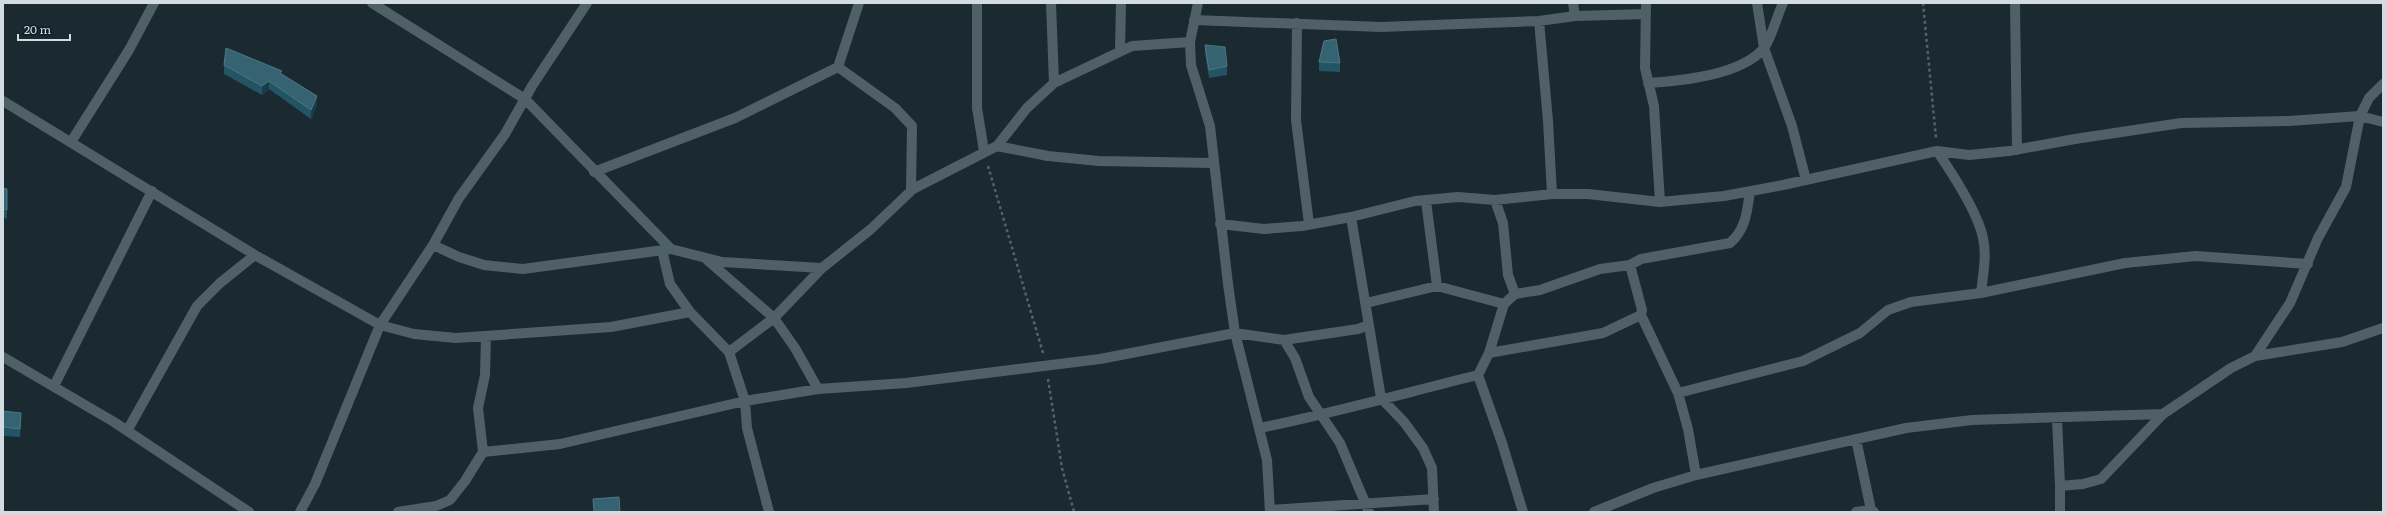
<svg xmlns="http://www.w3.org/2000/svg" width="2386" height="515" font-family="Literata,serif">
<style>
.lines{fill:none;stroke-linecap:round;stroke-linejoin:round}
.path{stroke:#556368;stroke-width:2.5;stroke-dasharray:3 3;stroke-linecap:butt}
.minor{stroke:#4f6167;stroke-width:10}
.wall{fill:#225464}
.shaded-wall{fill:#173d4a}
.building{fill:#356372;stroke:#4e7683}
</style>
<rect width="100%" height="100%" fill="#1a2a30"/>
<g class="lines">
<path class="path" d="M 1923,3 L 1936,138
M 988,166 L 1043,353
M 1048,379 L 1062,468 L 1074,512"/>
<path class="minor" d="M 372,3 L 525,99 L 671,249
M 977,3 L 977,108 L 984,151
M 1051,3 L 1054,83
M 1198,3 L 1190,42 L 1191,65 L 1210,126 L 1228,284 L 1235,333 L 1267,460 L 1270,512
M 1573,3 L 1575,16
M 1646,3 L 1645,68 L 1654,106 L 1660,202
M 1757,3 L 1764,48 L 1792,126 L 1806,180
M 2015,3 L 2017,150
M 1194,20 L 1381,27 L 1539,21 L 1575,16 L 1646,14
M 1539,21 L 1548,121 L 1552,194
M 1297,23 L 1296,120 L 1309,224
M 1120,50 L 1121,3
M 838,67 L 895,108 L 912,126 L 911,191
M 1648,83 C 1681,81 1742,75 1764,48 C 1770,42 1778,13 1783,3
M 3,101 L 255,255 L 380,325 L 414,334 L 456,338 L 611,327 L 690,312
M 71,142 L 129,50 L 154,3
M 997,146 L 1048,156 L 1099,161 L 1213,163
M 1937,151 C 1952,173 1978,212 1983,238 C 1987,256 1983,274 1981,293
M 594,172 L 735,118 L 838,67 L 859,3
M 1495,200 L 1503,223 L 1508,275 L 1515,294
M 1426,201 L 1437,286
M 1351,217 L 1381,398 L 1404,422 L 1423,448 L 1432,468 L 1434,512
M 1220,224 L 1264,229 L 1302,226 L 1351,217 L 1415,201 L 1458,197 L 1495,200 L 1552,194 L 1588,194 L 1660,202 L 1724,196 L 1783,185 L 1937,151 L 1969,155 L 2009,151 L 2075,139 L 2181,123 L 2289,121 L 2360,116 L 2369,98 L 2383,84
M 433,245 L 459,257 L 484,265 L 523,269 L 671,249 L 722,262 L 822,268
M 662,250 L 670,284 L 690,312 L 729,352 L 745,401 L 747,428 L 769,512
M 706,259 L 774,318 L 795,348 L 818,389
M 1630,265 L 1642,310 L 1641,315 L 1678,393 L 1688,429 L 1696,475
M 1366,303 L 1437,286 L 1504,304
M 1284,340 L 1295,358 L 1309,397 L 1340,443 L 1369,512
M 729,352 L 774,318 L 822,268 L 871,229 L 913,189 L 997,146 L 1027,108 L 1054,83 L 1132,46 L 1190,42
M 1489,353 L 1603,333 L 1641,315
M 2255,356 L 2290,303 L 2318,238 L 2346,187 L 2360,116 L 2383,122
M 3,357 L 114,422 L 249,512
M 54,386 L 152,191
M 1678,393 L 1803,361 L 1860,333 L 1888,310 L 1911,302 L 1981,293 L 2125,263 L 2196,256 L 2308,264
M 2057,418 L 2060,486
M 1260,428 C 1333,413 1405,393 1478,375
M 127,431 L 197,306 L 220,283 L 255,255
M 1856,439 L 1871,510 L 1874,512
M 483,452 L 560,444 L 745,401 L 818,389 L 906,383 L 1100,359 L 1235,333 L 1284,340 L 1358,329 L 1369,325
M 1270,510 L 1434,499
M 300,512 L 315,484 L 380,325 L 433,245 L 459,198 L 505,134 L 532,86 L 587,3
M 398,512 L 436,506 L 450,500 L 465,481 L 483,452 L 478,408 L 485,375 L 486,336
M 1523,512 L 1502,443 L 1478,375 L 1489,353 L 1504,304 L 1515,294 L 1540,290 L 1600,269 L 1630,265 L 1641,259 L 1730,243 C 1746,229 1747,212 1750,191
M 1594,512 L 1653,488 L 1696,475 L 1906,428 L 1972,420 L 2163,414
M 1856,512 L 1871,510
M 2060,512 L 2060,486 L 2083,484 L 2101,479 L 2163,414 L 2231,368 L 2255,356 L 2342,342 L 2383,328"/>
</g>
<path class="wall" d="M 1205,45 L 1227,66 L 1227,75 L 1209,78 L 1205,53 Z
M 1319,62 L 1340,63 L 1340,72 L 1319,71 Z
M 224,65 L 282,75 L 317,105 L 311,119 L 269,89 L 262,95 L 224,74 Z
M 3,188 L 7,197 L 7,219 L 3,217 Z
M 3,411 L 21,421 L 20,437 L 3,436 Z"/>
<path class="shaded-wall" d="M 269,81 L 269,89 L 262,95 L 262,86 Z
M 317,96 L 317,105 L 311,119 L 311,110 Z
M 21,413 L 21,421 L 20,437 L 20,429 Z"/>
<path class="building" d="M 1336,39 L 1340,63 L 1319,62 L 1324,41 Z
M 1205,45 L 1225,47 L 1227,66 L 1209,70 Z
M 226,48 L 282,71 L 280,73 L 317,96 L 311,110 L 269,81 L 262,86 L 224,65 Z
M 3,188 L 7,189 L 7,210 L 3,209 Z
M 3,411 L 21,413 L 20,429 L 3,427 Z
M 619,497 L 620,512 L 594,512 L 593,499 Z"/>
<rect width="2386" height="515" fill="none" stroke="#d2dce0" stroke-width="8"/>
<path d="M18 34v6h52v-6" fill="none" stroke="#d2dce0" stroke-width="2"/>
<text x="24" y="34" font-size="12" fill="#d2dce0" stroke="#102026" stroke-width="3" paint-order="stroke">20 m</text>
</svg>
